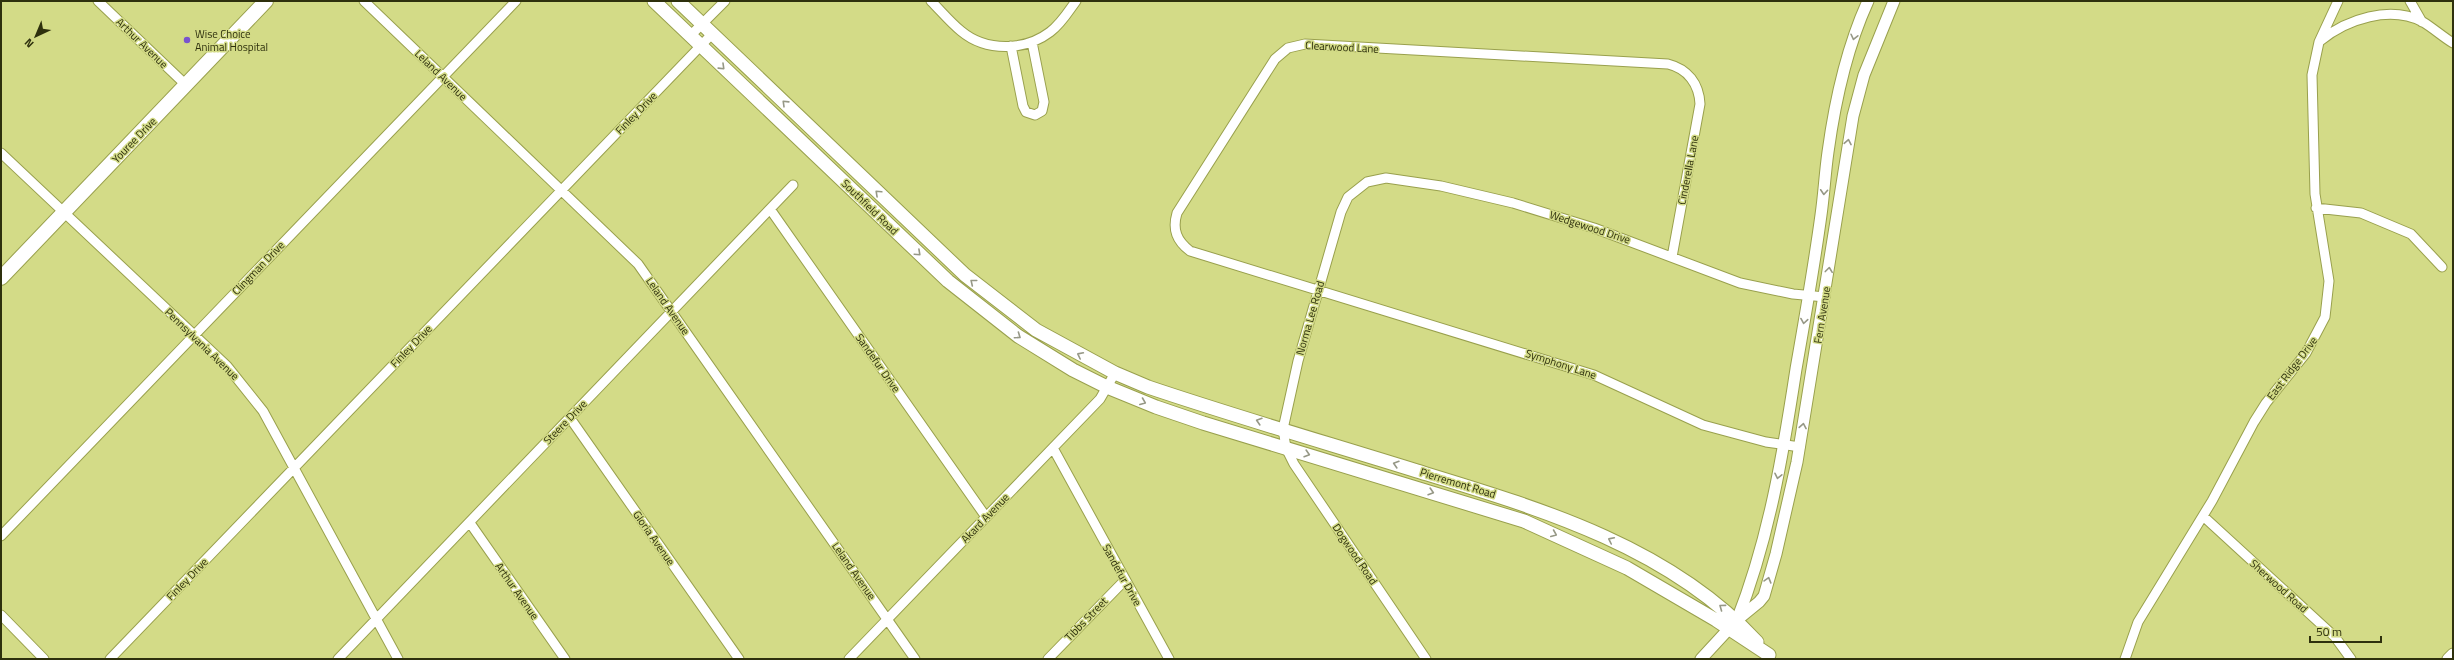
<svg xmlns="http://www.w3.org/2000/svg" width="2454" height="660" font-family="'Titillium Web',sans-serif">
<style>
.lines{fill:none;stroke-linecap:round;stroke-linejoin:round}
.minor-casing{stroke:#99a04d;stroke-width:11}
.tertiary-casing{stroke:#99a04d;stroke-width:13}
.secondary-casing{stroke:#99a04d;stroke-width:15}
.primary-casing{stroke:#99a04d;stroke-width:16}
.minor{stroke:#fff;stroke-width:9}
.tertiary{stroke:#fff;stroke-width:11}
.secondary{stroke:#fff;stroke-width:13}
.primary{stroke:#fff;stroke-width:14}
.oneway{stroke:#969886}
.poi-dot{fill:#7954ce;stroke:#d3db87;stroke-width:1.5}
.labels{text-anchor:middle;stroke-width:3;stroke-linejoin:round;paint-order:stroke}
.poi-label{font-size:11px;fill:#2e300d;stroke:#d3db87;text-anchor:start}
.street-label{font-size:11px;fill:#2e300d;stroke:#d3db87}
</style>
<rect width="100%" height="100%" fill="#d3db87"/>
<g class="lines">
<defs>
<path id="minor" d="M 98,1 L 186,85
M 364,1 L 638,264 L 915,659
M 931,1 C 941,11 950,22 961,31 C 986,52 1025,51 1050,32 C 1061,24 1068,12 1076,1
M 2410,1 L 2422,22
M 690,36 L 725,1
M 2320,41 C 2347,19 2390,5 2423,22 C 2433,28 2443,37 2453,43
M 1011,46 L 1023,106 L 1026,112 L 1035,115 L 1042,111 L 1044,102 L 1032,42
M 1,153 L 227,366 L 263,411 L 398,659
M 2316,208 L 2361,213 L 2411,234 L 2442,267
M 770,209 L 986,517
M 1672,257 L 1700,104 C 1699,84 1688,69 1668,64 L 1305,44 L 1288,48 L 1275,59 L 1177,213 C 1172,230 1177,241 1190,251 L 1594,375 L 1703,425 L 1766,442 L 1800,447
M 570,418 L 739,659
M 1053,448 L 1169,659
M 2203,516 L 2335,637 L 2351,659
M 470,523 L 565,659
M 1,536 L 516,1
M 1,615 L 44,659
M 110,659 L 713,33
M 338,659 L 793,185
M 849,659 L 1100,399 L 1115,373
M 1048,659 L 1125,580
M 1426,659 L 1294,464 L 1286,448 L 1283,429 L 1298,361 L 1341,212 L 1348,197 L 1367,182 L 1386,178 L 1441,186 L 1513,203 L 1594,228 L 1740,283 L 1793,294 L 1825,297
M 2125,659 L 2138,622 L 2212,501 L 2254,422 L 2266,403 L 2306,353 L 2325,317 L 2329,281 L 2315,194 L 2312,75 L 2319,42 L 2338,1"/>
<path id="tertiary" d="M 1737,620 C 1769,539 1783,454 1796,369 C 1805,318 1814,266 1821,215 C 1824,194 1825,173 1828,152 C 1835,101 1847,47 1868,1
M 1701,659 L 1737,620 L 1759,602 L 1764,596 L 1776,554 L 1797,462 L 1853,116 L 1864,75 L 1894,1
M 2448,659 L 2453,654"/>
<path id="secondary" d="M 654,1 L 948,281 L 1018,336 L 1073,370 L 1107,387 L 1156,407 L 1203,423 L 1524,521 L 1627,568 L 1716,620 L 1769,655
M 678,1 L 965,275 L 1036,330 L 1115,373 L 1148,387 C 1237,417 1327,443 1417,471 C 1538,508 1669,546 1757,642"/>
<path id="primary" d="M 1,278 L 266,1"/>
</defs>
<use href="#minor" class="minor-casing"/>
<use href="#tertiary" class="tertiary-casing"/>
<use href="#secondary" class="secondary-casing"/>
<use href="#primary" class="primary-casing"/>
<use href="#minor" class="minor"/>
<use href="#tertiary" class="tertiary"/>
<use href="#secondary" class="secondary"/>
<use href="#primary" class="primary"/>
</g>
<defs><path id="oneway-chevron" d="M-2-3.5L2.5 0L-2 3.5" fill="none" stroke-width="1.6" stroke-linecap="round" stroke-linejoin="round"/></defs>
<g class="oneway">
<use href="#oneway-chevron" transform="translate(1854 37) rotate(103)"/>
<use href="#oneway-chevron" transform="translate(722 67) rotate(44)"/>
<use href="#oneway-chevron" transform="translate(785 103) rotate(-136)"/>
<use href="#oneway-chevron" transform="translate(1848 142) rotate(-79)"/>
<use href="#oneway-chevron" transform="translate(1824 192) rotate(94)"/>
<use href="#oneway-chevron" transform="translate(878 193) rotate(-137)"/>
<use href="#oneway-chevron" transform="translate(918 253) rotate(43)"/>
<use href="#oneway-chevron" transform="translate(1829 270) rotate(-83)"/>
<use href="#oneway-chevron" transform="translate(973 282) rotate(-141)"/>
<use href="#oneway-chevron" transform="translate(1804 321) rotate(99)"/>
<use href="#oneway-chevron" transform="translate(1018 336) rotate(35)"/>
<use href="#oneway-chevron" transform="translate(1080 355) rotate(-153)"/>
<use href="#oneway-chevron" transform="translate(1143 402) rotate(22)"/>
<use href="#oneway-chevron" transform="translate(1259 421) rotate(-163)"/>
<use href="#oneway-chevron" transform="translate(1803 426) rotate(-80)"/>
<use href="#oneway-chevron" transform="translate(1307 454) rotate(17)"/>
<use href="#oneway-chevron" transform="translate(1396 464) rotate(-163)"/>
<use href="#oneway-chevron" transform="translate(1778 476) rotate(102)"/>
<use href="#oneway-chevron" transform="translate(1431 492) rotate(17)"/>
<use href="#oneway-chevron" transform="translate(1554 534) rotate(23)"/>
<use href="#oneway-chevron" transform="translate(1611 540) rotate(-154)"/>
<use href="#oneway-chevron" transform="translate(1768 580) rotate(-74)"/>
<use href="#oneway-chevron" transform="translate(1722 607) rotate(-144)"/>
</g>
<circle class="poi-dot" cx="187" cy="40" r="4"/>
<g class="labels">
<g class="poi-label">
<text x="195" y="38">Wise Choice<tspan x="195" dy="13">Animal Hospital</tspan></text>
</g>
<g class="street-label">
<text transform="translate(142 43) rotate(44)" y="4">Arthur Avenue</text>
<text transform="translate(1342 47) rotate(3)" y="4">Clearwood Lane</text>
<text transform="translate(441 75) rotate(44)" y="4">Leland Avenue</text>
<text transform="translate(636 113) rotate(-46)" y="4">Finley Drive</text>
<text transform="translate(134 140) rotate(-46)" y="4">Youree Drive</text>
<text transform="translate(1688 170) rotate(-79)" y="4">Cinderella Lane</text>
<text transform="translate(870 207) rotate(44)" y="4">Southfield Road</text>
<text transform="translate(1590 227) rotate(18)" y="4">Wedgewood Drive</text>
<text transform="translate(258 268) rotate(-46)" y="4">Clingman Drive</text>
<text transform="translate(668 306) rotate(55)" y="4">Leland Avenue</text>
<text transform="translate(1822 315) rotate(-81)" y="4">Fern Avenue</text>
<text transform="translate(1310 318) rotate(-74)" y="4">Norma Lee Road</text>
<text transform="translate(202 344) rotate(44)" y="4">Pennsylvania Avenue</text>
<text transform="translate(411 346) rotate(-46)" y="4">Finley Drive</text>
<text transform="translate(878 363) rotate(55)" y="4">Sandefur Drive</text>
<text transform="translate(1561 364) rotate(18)" y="4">Symphony Lane</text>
<text transform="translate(2292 368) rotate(-53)" y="4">East Ridge Drive</text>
<text transform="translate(565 422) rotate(-46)" y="4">Steere Drive</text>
<text transform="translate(1458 483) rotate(17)" y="4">Pierremont Road</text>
<text transform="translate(985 518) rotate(-46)" y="4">Akard Avenue</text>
<text transform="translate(654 538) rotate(55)" y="4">Gloria Avenue</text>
<text transform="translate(1355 554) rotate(56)" y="4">Dogwood Road</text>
<text transform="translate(854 571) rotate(55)" y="4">Leland Avenue</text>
<text transform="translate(1122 575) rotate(61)" y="4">Sandefur Drive</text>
<text transform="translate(187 579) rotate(-46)" y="4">Finley Drive</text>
<text transform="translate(2279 586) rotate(42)" y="4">Sherwood Road</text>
<text transform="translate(517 591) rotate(55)" y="4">Arthur Avenue</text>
<text transform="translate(1086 619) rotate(-46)" y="4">Tibbs Street</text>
</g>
</g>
<rect width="2454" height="660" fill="none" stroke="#2e300d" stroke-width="4"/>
<g transform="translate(36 36) rotate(224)" stroke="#d3db87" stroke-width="3" paint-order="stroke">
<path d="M0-3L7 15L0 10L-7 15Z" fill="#2e300d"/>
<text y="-6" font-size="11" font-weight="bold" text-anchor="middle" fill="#2e300d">N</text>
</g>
<path d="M2310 636v6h71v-6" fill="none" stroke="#2e300d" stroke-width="2"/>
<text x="2316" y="636" font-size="12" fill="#2e300d" stroke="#d3db87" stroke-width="3" paint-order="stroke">50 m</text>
</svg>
